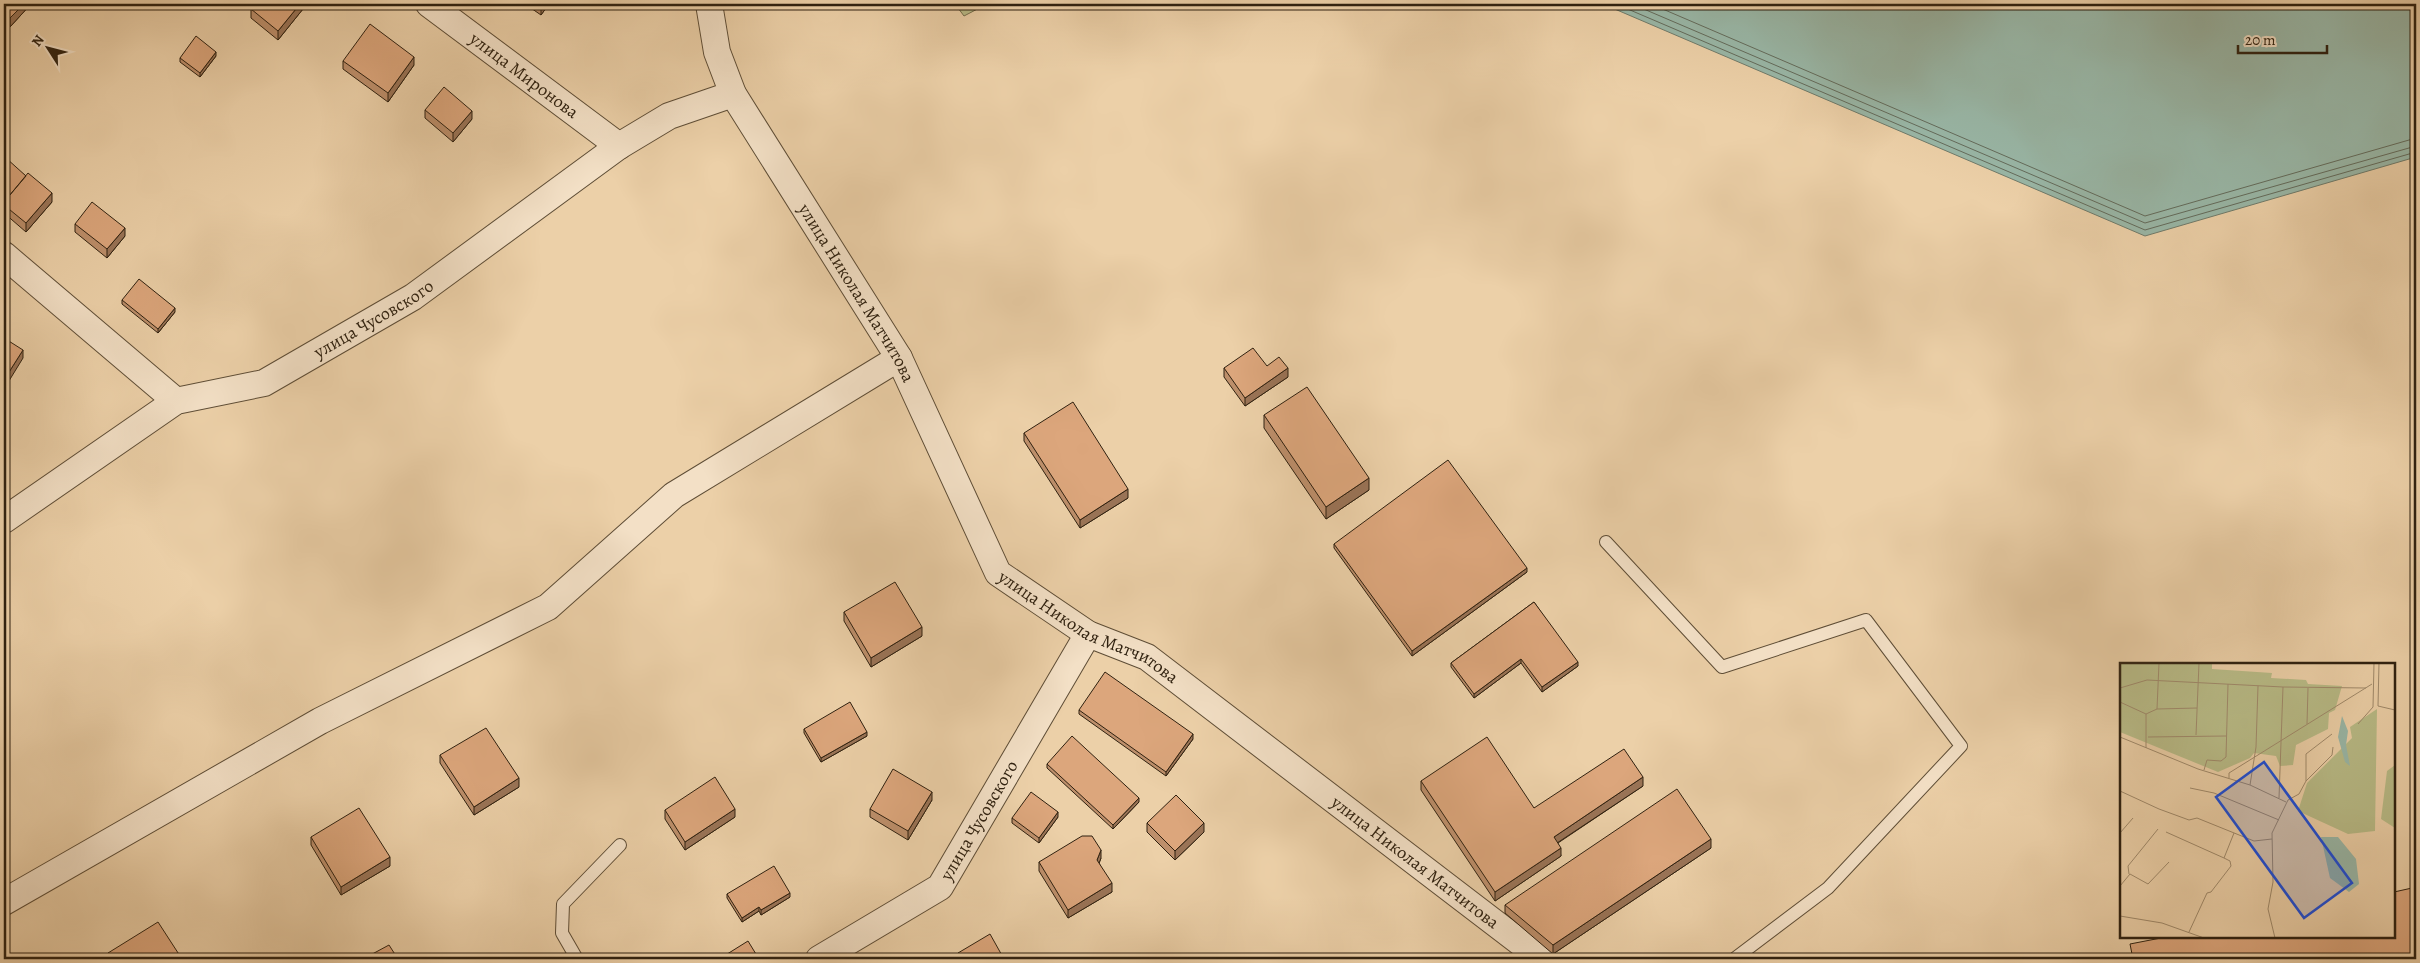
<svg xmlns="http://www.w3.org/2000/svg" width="2420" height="963" font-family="Alegreya,serif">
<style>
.green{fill:#b8bb87;stroke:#746e4c}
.water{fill:#99b7a7;stroke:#6f7b6b}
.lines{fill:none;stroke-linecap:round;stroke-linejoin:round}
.shore{stroke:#646c5c;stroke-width:1}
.service-casing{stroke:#5e4d36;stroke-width:14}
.minor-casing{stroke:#5e4d36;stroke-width:28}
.service{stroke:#f3e0c6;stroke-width:12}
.minor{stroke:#f3e0c6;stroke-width:26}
.wall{fill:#bd8f6b;stroke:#2f2110}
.shaded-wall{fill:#9a7457;stroke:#2f2110}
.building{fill:#dca67c;stroke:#2f2110}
.labels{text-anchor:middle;stroke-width:4;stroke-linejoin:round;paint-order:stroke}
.street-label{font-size:18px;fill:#2f2110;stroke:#f3e0c6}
.inset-road{fill:none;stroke:#a08a6b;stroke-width:1}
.view{fill:#1d4ed8;fill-opacity:0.15;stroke:#1d4ed8;stroke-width:2.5}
.inset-edge{fill:none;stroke:#2f2110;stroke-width:2.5}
</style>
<rect width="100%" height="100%" fill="#ecd0a8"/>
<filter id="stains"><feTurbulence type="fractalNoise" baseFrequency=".004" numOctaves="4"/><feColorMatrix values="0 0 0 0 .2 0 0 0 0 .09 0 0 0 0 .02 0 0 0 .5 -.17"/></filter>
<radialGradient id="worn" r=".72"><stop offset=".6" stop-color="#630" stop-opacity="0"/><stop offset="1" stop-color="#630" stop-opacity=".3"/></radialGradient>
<path class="green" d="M 955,4 L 987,4 L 964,16 Z"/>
<path class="water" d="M 1603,4 L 2416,4 L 2416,157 L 2145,236 Z"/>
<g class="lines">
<path class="shore" d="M 1616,4 L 2145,230 L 2416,152
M 1632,4 L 2145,223 L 2416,146
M 1651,4 L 2145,216 L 2416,138"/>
<defs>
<path id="service" d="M 1606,542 L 1722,667 L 1866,620 L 1961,746 L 1828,888 L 1734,959
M 577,959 L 562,933 L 563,904 L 620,845"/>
<g id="minor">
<path id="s1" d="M 429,4 L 619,146"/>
<path id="s2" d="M 709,4 L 717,52 L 733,94 L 899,358 L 998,573 L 1088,634 L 1147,657 L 1542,959"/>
<path d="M 4,255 L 176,401"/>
<path id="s3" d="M 4,520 L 176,401 L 264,383 L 413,297 L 619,146 L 669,116 L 733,94"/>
<path d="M 4,902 L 320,721 L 548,607 L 674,495 L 899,358"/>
<path id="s4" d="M 819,959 L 940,887 L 1088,634"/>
</g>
</defs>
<use href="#service" class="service-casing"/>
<use href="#minor" class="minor-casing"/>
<use href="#service" class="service"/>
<use href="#minor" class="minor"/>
</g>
<path class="wall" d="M 4,4 L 31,4 L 10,27 L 4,21 Z
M 255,4 L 307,4 L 278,40 L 251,18 L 251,9 Z
M 525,4 L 549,4 L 541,15 Z
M 216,56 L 200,77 L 180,62 L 180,58 Z
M 343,61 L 414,65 L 388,102 L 343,69 Z
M 425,110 L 472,119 L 453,142 L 425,118 Z
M 4,161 L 26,176 L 52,202 L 26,232 L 4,213 Z
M 75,224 L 125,236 L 107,258 L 75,232 Z
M 122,300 L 175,312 L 158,333 L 122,304 Z
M 1267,366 L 1288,377 L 1245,406 L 1224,377 L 1224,368 Z
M 1264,415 L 1369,490 L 1326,519 L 1264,428 Z
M 1024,433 L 1128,498 L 1080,528 L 1024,441 Z
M 1334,544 L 1527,572 L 1412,656 L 1334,548 Z
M 1534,602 L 1578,666 L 1542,692 L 1521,663 L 1474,698 L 1451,667 L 1451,663 Z
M 844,612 L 922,636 L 871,667 L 844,621 Z
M 1079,710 L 1193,739 L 1166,776 L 1079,714 Z
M 804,729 L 867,736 L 821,762 L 804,733 Z
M 440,755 L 519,787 L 474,815 L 440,763 Z
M 1047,764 L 1139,802 L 1113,829 L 1047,768 Z
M 1421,781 L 1534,808 L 1643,786 L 1558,843 L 1561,856 L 1495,901 L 1421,790 Z
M 932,800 L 908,840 L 870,817 L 870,809 Z
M 665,810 L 735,817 L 685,850 L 665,819 Z
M 1058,817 L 1039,843 L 1012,823 L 1012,818 Z
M 1147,823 L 1204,832 L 1175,860 L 1147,832 Z
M 311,837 L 390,866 L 341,895 L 311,845 Z
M 1711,848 L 1553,954 L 1505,913 L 1505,905 Z
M 1101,858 L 1099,863 L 1112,892 L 1068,918 L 1039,871 L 1039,862 Z
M 727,894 L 790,897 L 761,915 L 759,911 L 742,922 L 727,898 Z
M 108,953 L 182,959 L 108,959 Z
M 958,953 L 1004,959 L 959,959 L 958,957 Z"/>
<path class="shaded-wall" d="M 24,4 L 31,4 L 10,27 L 10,18 Z
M 300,4 L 307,4 L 278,40 L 278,31 Z
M 543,4 L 549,4 L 541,15 L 541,7 Z
M 216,52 L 216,56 L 200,77 L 200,73 Z
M 414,57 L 414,65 L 388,102 L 388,93 Z
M 472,111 L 472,119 L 453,142 L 453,133 Z
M 52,193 L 52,202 L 26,232 L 26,223 Z
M 125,228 L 125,236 L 107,258 L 107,249 Z
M 175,308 L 175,312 L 158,333 L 158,329 Z
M 23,350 L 23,358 L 4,389 L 4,380 Z
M 1288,368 L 1288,377 L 1245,406 L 1245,398 Z
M 7,437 L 7,441 L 4,444 L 4,439 Z
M 1369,478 L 1369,490 L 1326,519 L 1326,507 Z
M 1128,489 L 1128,498 L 1080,528 L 1080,520 Z
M 1527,568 L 1527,572 L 1412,656 L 1412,651 Z
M 922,627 L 922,636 L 871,667 L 871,658 Z
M 1521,659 L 1521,663 L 1474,698 L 1474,694 Z
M 1578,662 L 1578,666 L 1542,692 L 1542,687 Z
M 867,732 L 867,736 L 821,762 L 821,758 Z
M 1193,734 L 1193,739 L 1166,776 L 1166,772 Z
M 1643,777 L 1643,786 L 1554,845 L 1554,837 Z
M 519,778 L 519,787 L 474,815 L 474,807 Z
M 932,792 L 932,800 L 908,840 L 908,831 Z
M 1139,798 L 1139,802 L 1113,829 L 1113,825 Z
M 735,809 L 735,817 L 685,850 L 685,842 Z
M 1058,812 L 1058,817 L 1039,843 L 1039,838 Z
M 1204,823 L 1204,832 L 1175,860 L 1175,851 Z
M 1711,839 L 1711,848 L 1553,954 L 1553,945 Z
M 1561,848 L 1561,856 L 1495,901 L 1495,892 Z
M 1101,850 L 1101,858 L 1097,869 L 1097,860 Z
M 390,857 L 390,866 L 341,895 L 341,887 Z
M 1112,883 L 1112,892 L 1068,918 L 1068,910 Z
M 790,893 L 790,897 L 761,915 L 761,910 Z
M 759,907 L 759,911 L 742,922 L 742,918 Z"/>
<path class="building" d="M 4,4 L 24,4 L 10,18 L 4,13 Z
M 255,4 L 300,4 L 278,31 L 251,9 Z
M 537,4 L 543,4 L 541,7 Z
M 370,24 L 414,57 L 388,93 L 343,61 Z
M 196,36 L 216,52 L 200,73 L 180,58 Z
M 444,87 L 472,111 L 453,133 L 425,110 Z
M 6,158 L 26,176 L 4,202 L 4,161 Z
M 28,173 L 52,193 L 26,223 L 4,205 L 4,202 Z
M 92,202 L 125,228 L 107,249 L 75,224 Z
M 139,279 L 175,308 L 158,329 L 122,300 Z
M 4,338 L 23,350 L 4,380 Z
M 1253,348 L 1267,366 L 1279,357 L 1288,368 L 1245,398 L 1224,368 Z
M 1307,387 L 1369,478 L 1326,507 L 1264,415 Z
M 1073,402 L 1128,489 L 1080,520 L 1024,433 Z
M 4,433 L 7,437 L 4,439 Z
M 1448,460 L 1527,568 L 1412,651 L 1334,544 Z
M 895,582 L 922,627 L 871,658 L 844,612 Z
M 1534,602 L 1578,662 L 1542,687 L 1521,659 L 1474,694 L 1451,663 Z
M 1105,672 L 1193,734 L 1166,772 L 1079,710 Z
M 850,702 L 867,732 L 821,758 L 804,729 Z
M 486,728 L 519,778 L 474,807 L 440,755 Z
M 1072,736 L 1139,798 L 1113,825 L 1047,764 Z
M 1487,737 L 1534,808 L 1624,749 L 1643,777 L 1554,837 L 1561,848 L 1495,892 L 1421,781 Z
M 893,769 L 932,792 L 908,831 L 870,809 Z
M 715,777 L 735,809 L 685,842 L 665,810 Z
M 1677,789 L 1711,839 L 1553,945 L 1505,905 Z
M 1031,792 L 1058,812 L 1039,838 L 1012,818 Z
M 1176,795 L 1204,823 L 1175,851 L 1147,823 Z
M 359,808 L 390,857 L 341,887 L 311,837 Z
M 1082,836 L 1092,836 L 1101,850 L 1097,860 L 1112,883 L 1068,910 L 1039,862 Z
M 774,866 L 790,893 L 761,910 L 759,907 L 742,918 L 727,894 Z
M 2412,888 L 2416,891 L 2416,959 L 2127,959 L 2126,955 L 2132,954 L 2130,944 L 2166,937 L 2394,937 L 2394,892 Z
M 158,922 L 182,959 L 113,959 L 108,953 Z
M 990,934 L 1004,959 L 962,959 L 958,953 Z
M 748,941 L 759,959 L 726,959 L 724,956 Z
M 389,945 L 398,959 L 363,959 Z"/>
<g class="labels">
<g class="street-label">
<text dy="6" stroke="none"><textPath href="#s1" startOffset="119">улица Миронова</textPath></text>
<text dy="6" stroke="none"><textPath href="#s2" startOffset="328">улица Николая Матчитова</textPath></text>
<text dy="6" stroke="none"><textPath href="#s3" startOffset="426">улица Чусовского</textPath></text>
<text dy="6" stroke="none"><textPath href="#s2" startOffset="748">улица Николая Матчитова</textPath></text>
<text dy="6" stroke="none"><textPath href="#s4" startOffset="218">улица Чусовского</textPath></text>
<text dy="6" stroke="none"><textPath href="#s2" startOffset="1152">улица Николая Матчитова</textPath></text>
</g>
</g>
<g transform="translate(2120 663)">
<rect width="275" height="275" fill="#ecd0a8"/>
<path d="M 0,0 L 92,0 L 92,6 L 152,10 L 151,15 L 186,17 L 188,21 L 222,23 L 215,47 L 209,50 L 208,66 L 176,82 L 173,102 L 160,103 L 156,93 L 134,90 L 130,95 L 98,109 L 0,69 ZM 257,46 L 255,168 L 228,171 L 178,148 L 187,120 L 232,75 L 230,64 ZM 275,102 L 275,165 L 261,156 L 267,108 Z" fill="#b8bb87"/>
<path d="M 222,53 L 228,68 L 226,82 L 230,103 L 225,99 L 218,74 ZM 201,174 L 218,174 L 236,196 L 239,221 L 229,229 L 210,215 Z" fill="#99b7a7"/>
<path class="inset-road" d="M 259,0 L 258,43 L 275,47M 0,25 L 27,17 L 163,24 L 246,25M 0,39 L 26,51 L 37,46 L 77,45M 37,46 L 39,0M 26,51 L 26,85M 187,61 L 188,25M 238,61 L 253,44 L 254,0M 76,72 L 79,0M 0,74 L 78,106 L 130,122 L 166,139M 28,74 L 106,73M 84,107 L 87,97 L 101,98 L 106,94 L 108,21M 109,115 L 109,110 L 252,21M 186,118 L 186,91 L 212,71M 130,122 L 136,84 L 138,23M 70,125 L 94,130 L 159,157M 0,128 L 39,146 L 69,157 L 77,155 L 134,178 L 152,176M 159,135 L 163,24M 46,169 L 104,195 L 114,170M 0,170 L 13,155M 9,211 L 8,203 L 38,166M 0,223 L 10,211 L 28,221 L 49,199M 0,253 L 42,260 L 84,275M 69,269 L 87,230 L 91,229 L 111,203 L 110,198 L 104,195M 155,275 L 148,246 L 153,219 L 152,170 L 168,137 L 179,131 L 186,118 L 212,92 L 213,84"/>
<path class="view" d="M 144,99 L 232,220 L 184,255 L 96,134 Z"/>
<rect width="275" height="275" class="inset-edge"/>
</g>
<rect width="2420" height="963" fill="none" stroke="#ecd0a8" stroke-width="20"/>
<rect x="5" y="5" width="2410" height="953" fill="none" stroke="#2f2110" stroke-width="2.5"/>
<rect x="10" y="10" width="2400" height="943" fill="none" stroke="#2f2110"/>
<g transform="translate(48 48) rotate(306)" stroke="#f3e0c6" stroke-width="4" paint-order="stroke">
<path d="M0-4L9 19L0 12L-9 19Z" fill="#2f2110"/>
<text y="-8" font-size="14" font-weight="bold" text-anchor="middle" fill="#2f2110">N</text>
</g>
<path d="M2238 45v8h89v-8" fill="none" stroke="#2f2110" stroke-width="2.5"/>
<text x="2245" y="45" font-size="15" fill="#2f2110" stroke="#f3e0c6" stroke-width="4" paint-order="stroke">20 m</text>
<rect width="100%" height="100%" filter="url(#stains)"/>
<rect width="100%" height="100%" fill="url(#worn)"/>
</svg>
